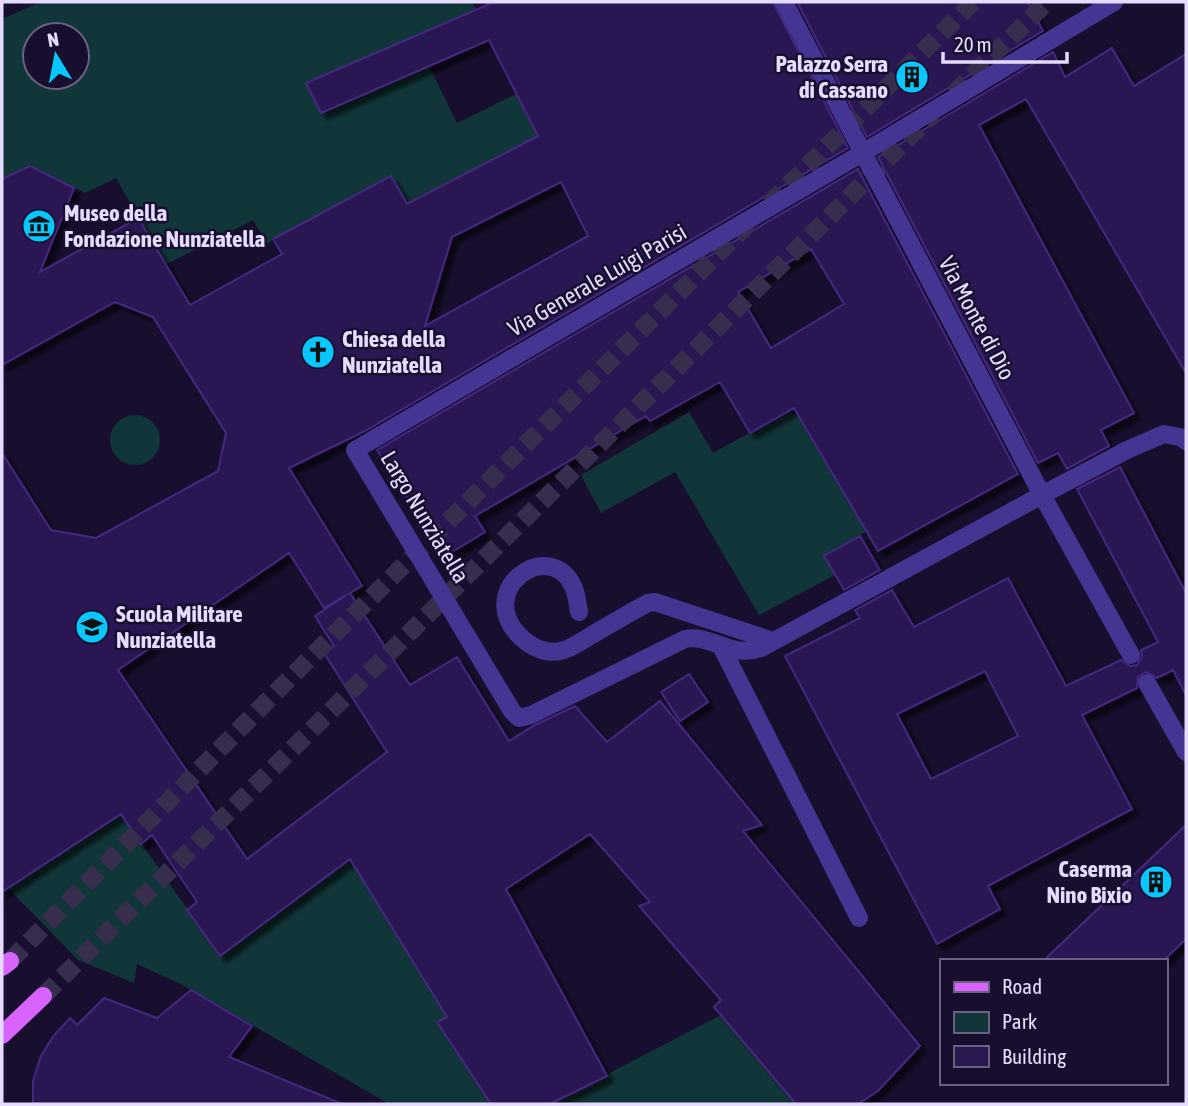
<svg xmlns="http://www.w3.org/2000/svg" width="1188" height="1106" font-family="'Asap Condensed',sans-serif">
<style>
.green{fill:#113639;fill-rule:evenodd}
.building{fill:#2b1952;stroke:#452880;stroke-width:2;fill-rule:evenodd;filter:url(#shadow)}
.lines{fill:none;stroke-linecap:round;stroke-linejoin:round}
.primary-tunnel{stroke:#372e4d;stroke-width:18;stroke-dasharray:18 9;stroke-linecap:butt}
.lane{stroke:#443592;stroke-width:18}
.street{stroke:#443592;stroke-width:18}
.primary{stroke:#d863ff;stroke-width:18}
.labels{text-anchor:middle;stroke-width:5;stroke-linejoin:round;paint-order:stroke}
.poi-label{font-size:23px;font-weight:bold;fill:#e5dcff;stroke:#180f2e;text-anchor:start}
.street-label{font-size:23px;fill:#e5dcff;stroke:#180f2e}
</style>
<defs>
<filter id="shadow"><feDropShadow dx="6" dy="6" stdDeviation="2" flood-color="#0009"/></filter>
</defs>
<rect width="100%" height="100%" fill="#180f2e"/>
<path class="green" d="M 41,2 L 472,2 L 476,9 L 306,84 L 321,113 L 429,66 L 457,123 L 516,94 L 538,136 L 407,203 L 391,176 L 267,243 L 253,220 L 165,265 L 116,178 L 85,193 L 30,166 L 2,179 L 2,19 ZM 35,35 L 77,35 L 77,77 L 35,77 Z
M 817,403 L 867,531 L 824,556 L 835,575 L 759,615 L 675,472 L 601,513 L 581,475 L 689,412 L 713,453 L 789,411 L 798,415 Z
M110 440a25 25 0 1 1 50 0a25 25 0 1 1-50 0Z
M 121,814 L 220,956 L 350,859 L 447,1017 L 438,1022 L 491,1104 L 389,1104 L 181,984 L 137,964 L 134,983 L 78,960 L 8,888 Z
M 721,1015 L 796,1104 L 550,1104 Z"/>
<path class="building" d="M 494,2 L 773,2 L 848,148 L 365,431 L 289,468 L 362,586 L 350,593 L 410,685 L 457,657 L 509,741 L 533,726 L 575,706 L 607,742 L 660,701 L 762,825 L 743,831 L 920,1046 L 878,1091 L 858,1104 L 796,1104 L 714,1007 L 721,1000 L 639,906 L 650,902 L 590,834 L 506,889 L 607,1076 L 550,1104 L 491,1104 L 437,1022 L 447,1017 L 350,859 L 220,956 L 187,910 L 197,902 L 152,835 L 141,844 L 121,814 L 2,892 L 2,453 L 51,530 L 96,538 L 218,471 L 226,433 L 153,317 L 115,302 L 2,365 L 2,179 L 30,166 L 74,188 L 40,272 L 138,218 L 190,305 L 282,254 L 273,239 L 391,176 L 407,204 L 538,136 L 489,40 L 321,113 L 306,83 ZM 561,182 L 588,236 L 425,326 L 452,237 ZM 289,553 L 324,608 L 348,594 L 315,616 L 334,646 L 324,653 L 387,752 L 247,859 L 118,670 Z
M 797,2 L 1028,2 L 1043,31 L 867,137 Z
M 1112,48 L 1134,86 L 1186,54 L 1186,373 L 1026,99 L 979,125 L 1134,413 L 1101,430 L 1109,446 L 1067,469 L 1058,453 L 1038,463 L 878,157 L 1053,52 L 1065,77 Z
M 858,169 L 1018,474 L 878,551 L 794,408 L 750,433 L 720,382 L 650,421 L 646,416 L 475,516 L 485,532 L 444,557 L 377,450 ZM 811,249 L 844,304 L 771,348 L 738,292 Z
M 1120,467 L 1186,593 L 1186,695 L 1173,670 L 1157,678 L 1146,672 L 1138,677 L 1137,688 L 1082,715 L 1132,809 L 988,886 L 1000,909 L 937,944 L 785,656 L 860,618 L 855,610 L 892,590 L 914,627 L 1008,578 L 1066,686 L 1121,660 L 1130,666 L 1137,665 L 1142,656 L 1141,650 L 1158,642 L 1077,489 ZM 985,671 L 1018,736 L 931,779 L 897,714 Z
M 860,536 L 880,570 L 844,590 L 824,556 Z
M 689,674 L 708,702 L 680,721 L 661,692 Z
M 1186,825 L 1186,939 L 1163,961 L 1043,961 Z
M 191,990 L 252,1026 L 229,1057 L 342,1104 L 33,1104 L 33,1081 L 41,1056 L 54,1035 L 70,1018 L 77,1025 L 104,998 L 157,1018 Z"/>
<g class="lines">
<path class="primary-tunnel" d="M 953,94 L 1047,2
M 769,204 L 973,2
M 10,961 L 289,679 L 749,223
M 43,996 L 933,114"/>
<path class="lane" d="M 579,612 C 578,605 577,598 575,591 C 553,531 468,592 524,640 C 535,649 550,655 564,650 C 574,647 583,640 592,635 C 611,624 629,613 648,603 L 655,602 L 773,641
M 721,646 L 859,918
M 1131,655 L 1042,495 L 1127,450 L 1164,434 L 1180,437 L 1186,441
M 1147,683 L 1186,752"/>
<path class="street" d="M 784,2 L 1042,495 L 761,648 C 731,659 712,634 685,639 L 531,715 L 519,718 L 512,711 L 355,450 L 864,152 L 1114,2"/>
<path class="primary" d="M 2,967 L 10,961
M 2,1035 L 43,996"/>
</g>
<defs>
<symbol id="building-disc" viewBox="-11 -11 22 22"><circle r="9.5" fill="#08c7ff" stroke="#180f2e"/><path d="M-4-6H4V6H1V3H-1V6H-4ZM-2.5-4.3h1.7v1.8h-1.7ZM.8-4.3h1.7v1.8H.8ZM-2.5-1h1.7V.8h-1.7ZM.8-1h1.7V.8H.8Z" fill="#111"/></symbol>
<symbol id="museum-disc" viewBox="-11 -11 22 22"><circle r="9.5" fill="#08c7ff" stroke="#180f2e"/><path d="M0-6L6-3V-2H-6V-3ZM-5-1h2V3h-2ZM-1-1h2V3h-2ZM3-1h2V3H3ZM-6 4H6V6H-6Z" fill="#111"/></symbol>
<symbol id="church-disc" viewBox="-11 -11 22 22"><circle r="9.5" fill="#08c7ff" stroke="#180f2e"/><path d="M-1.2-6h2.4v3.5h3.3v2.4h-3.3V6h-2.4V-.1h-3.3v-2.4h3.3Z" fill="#111"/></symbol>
<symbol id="school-disc" viewBox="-11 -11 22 22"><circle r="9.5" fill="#08c7ff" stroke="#180f2e"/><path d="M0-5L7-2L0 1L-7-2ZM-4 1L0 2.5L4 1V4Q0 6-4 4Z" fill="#111"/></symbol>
</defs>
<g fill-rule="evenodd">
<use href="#building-disc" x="893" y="58" width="38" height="38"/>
<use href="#museum-disc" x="20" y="207" width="38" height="38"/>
<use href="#church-disc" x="299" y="333" width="38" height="38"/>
<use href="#school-disc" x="73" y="608" width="38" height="38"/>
<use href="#building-disc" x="1137" y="863" width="38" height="38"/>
</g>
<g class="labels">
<g class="poi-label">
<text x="888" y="72" text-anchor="end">Palazzo Serra<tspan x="888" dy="26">di Cassano</tspan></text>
<text x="64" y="221">Museo della<tspan x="64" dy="26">Fondazione Nunziatella</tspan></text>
<text x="342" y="347">Chiesa della<tspan x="342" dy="26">Nunziatella</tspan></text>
<text x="116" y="622">Scuola Militare<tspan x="116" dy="26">Nunziatella</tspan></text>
<text x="1132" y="877" text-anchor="end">Caserma<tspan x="1132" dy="26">Nino Bixio</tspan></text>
</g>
<g class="street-label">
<text transform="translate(597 280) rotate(-30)" y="8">Via Generale Luigi Parisi</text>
<text transform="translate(977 318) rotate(62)" y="8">Via Monte di Dio</text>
<text transform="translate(425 517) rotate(59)" y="8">Largo Nunziatella</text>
</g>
</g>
<rect width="1188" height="1106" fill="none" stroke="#e5dcff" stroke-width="7"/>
<rect x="940" y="959" width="228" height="126" fill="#180f2e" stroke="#6a6182" stroke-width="2"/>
<rect x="954" y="982" width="35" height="10" fill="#d863ff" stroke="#6a6182" stroke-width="2"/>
<text x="1002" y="994" font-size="21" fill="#e5dcff">Road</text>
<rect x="954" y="1012" width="35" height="21" fill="#113639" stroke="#6a6182" stroke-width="2"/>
<text x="1002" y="1029" font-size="21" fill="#e5dcff">Park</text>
<rect x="954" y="1046" width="35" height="21" fill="#2b1952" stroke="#6a6182" stroke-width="2"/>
<text x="1002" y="1064" font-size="21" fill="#e5dcff">Building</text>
<g transform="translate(56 56) rotate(350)"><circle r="33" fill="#180f2e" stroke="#6a6182" stroke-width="2"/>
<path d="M0-5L12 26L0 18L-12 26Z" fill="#08c7ff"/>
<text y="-10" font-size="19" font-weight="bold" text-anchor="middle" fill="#e5dcff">N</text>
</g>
<path d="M943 52v10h124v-10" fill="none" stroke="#e5dcff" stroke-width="3.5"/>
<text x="954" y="52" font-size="21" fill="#e5dcff" stroke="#180f2e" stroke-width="5" paint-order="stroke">20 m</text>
</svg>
